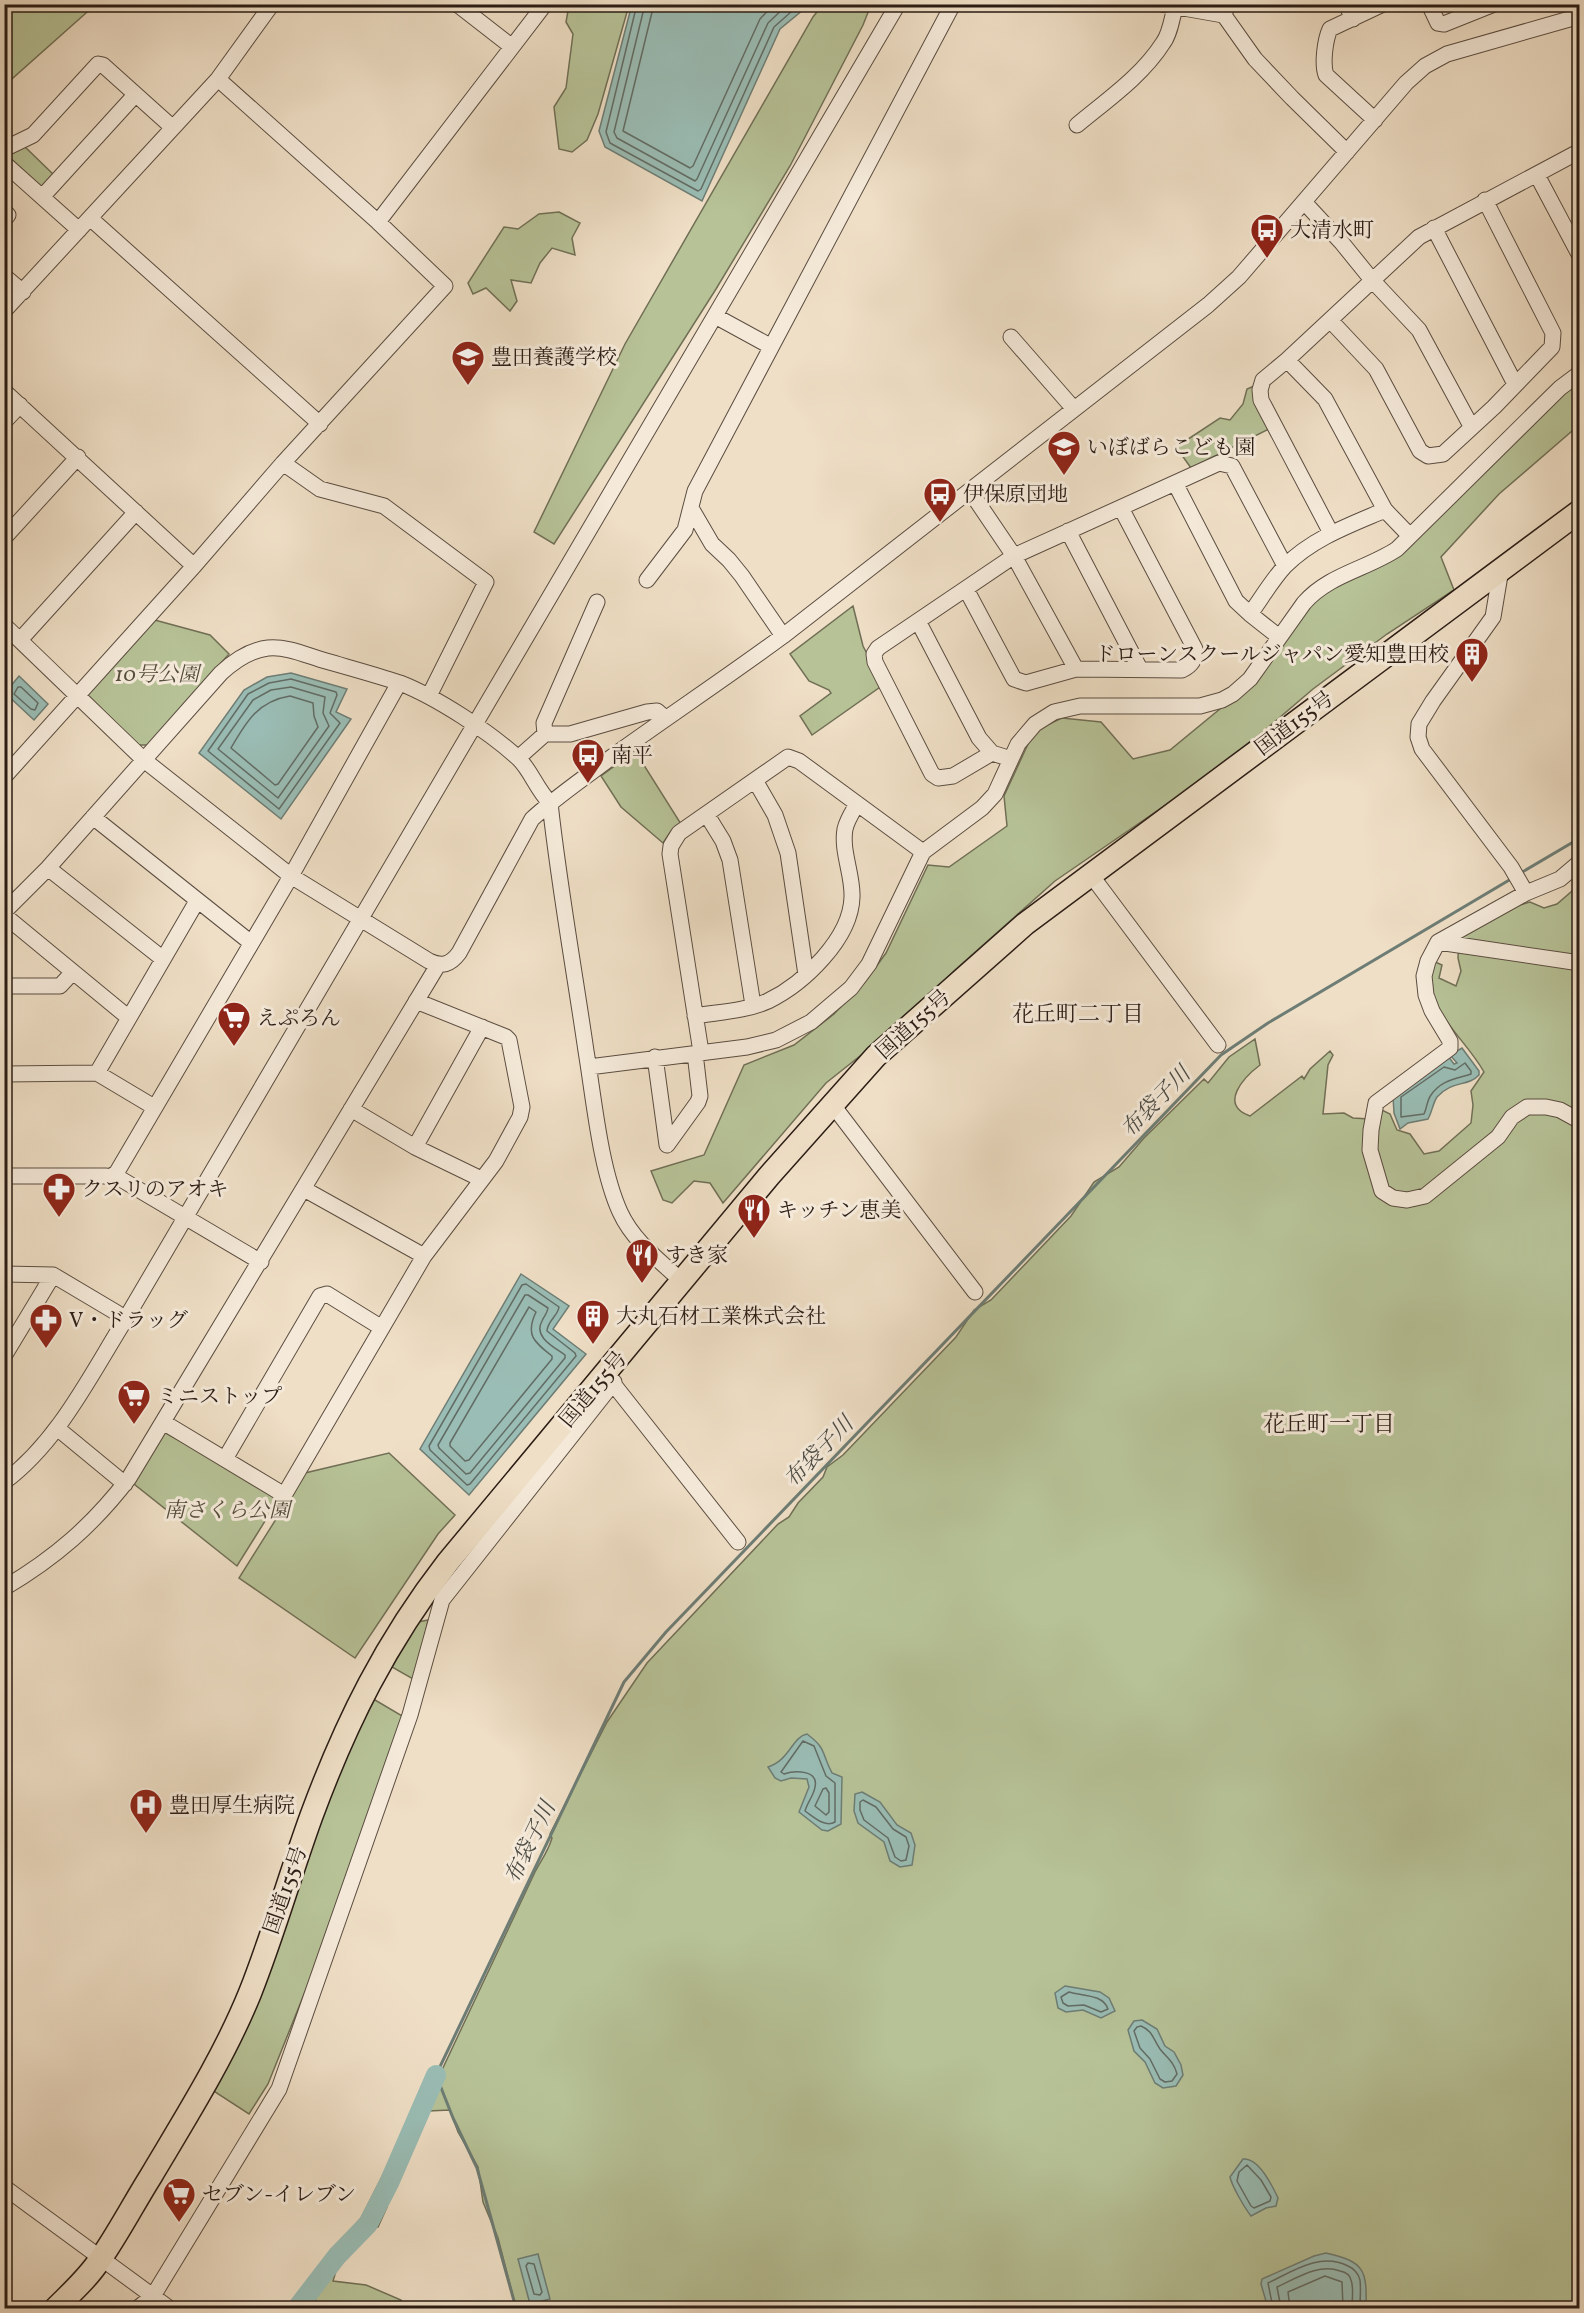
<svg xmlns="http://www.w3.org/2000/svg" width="1584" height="2313" font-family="Vollkorn,'Noto Serif JP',serif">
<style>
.green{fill:#b7c297;stroke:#706f56;stroke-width:1.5}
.water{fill:#9abdb5;stroke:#6d7d75;stroke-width:1.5}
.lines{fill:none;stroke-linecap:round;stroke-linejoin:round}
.shore{stroke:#626c65;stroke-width:1.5}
.stream{stroke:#6d7d75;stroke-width:3}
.river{stroke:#9abdb5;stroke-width:20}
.minor-casing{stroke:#5b4d41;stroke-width:17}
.highway-casing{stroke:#2a1c15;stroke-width:25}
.minor{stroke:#f5eada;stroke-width:15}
.highway{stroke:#efdfc6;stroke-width:22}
.labels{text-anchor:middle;stroke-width:6;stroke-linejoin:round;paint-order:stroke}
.poi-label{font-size:21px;fill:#2a1c15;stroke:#f5eada;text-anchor:start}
.park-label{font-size:21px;font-style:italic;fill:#544e3c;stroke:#f5eada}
.street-label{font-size:21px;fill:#2a1c15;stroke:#f5eada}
.neighbourhood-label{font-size:22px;fill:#2a1c15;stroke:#f5eada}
.water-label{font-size:22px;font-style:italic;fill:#4c4c45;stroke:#f5eada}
</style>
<rect width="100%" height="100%" fill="#efdfc6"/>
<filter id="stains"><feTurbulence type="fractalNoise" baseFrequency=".00333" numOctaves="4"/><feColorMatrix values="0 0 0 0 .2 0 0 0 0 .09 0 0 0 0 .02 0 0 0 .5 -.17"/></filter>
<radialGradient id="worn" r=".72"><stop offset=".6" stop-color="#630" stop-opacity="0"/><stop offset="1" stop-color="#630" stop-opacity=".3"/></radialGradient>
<path class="green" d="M 5,4 L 95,4 L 95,5 L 5,85 Z
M 823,4 L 871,5 L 863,25 L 790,166 L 716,289 L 554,544 L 534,532 L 625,344 L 813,17 Z
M 569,5 L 629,5 L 598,114 L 587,140 L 572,152 L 559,149 L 554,107 L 566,88 L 573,34 L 566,22 Z
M 23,145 L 55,176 L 43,189 L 5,153 Z
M 559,212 L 580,223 L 572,238 L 575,255 L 552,248 L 540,263 L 531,283 L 511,280 L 517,301 L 510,311 L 486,288 L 473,294 L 468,283 L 504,227 L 518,229 L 539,214 Z
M 1579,379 L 1579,425 L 1499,494 L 1441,557 L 1454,590 L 1387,634 L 1313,689 L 1252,741 L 1167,804 L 1055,881 L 955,970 L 894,1029 L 826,1083 L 723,1203 L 710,1183 L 694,1181 L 672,1203 L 663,1200 L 651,1171 L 704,1155 L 744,1065 L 794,1045 L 834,1014 L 865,982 L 886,953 L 928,865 L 949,867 L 1007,826 L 1004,796 L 1034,731 L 1062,718 L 1101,722 L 1133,759 L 1170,750 L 1232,699 L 1307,608 L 1331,586 L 1388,562 Z
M 1254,386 L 1271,428 L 1191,468 L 1176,447 L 1220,418 L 1230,420 L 1243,404 L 1247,389 Z
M 853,606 L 863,646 L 883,685 L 812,735 L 800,716 L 831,693 L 829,690 L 809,681 L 790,654 Z
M 151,619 L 210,635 L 229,654 L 148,745 L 138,745 L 86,693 Z
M 635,751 L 681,824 L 671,831 L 663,843 L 621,807 L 601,776 Z
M 1579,881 L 1579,1117 L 1545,1103 L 1504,1122 L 1421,1193 L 1407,1195 L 1385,1189 L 1374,1135 L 1380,1109 L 1390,1114 L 1397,1130 L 1410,1134 L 1424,1154 L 1439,1151 L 1471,1123 L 1473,1105 L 1471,1091 L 1484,1072 C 1462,1033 1422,1011 1433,961 L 1442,965 L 1439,978 L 1456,986 L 1461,971 L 1458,958 L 1459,935 L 1513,907 L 1530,902 L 1544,908 L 1557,904 L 1572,891 Z
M 1255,1039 L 1260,1065 C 1244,1077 1218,1105 1250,1116 L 1302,1076 L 1304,1079 L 1310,1069 L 1330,1051 L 1333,1055 L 1328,1065 L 1323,1114 L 1344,1113 L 1353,1118 L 1369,1119 L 1379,1192 L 1414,1202 L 1525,1110 L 1555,1112 L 1579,1124 L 1579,2308 L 516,2308 L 498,2238 L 483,2202 L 478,2167 L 458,2132 L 450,2110 L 428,2111 L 410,2132 L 386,2183 L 387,2207 L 378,2227 L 359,2228 L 343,2248 L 333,2281 L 366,2285 L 401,2300 L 403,2308 L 317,2308 L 313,2286 L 318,2268 L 361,2218 L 422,2098 L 441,2072 L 535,1872 C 541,1860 548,1852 552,1838 L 550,1834 L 607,1722 L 647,1663 L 778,1524 L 789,1517 L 798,1503 L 823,1477 L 827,1467 L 843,1455 L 956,1337 L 974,1310 L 991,1300 L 1071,1216 L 1094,1182 L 1119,1167 L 1144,1138 L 1204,1079 L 1208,1083 L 1229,1057 Z
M 164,1432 L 280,1497 L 237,1566 L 134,1484 Z
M 389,1453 L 455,1515 L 438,1534 L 355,1658 L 239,1578 L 305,1473 Z
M 428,1620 L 420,1660 L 413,1679 L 392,1667 L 418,1622 Z
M 375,1700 L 404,1717 L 315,1967 L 268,2084 L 249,2114 L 212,2090 L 366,1702 Z"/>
<path class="water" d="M 632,4 L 809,5 L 780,29 L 702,201 L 605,147 L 599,131 Z
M 291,673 L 347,689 L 336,712 L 351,719 L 281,819 L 199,753 L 244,690 L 267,677 Z
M 19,676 L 48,704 L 34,720 L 5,693 Z
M 1462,1048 L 1479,1071 L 1479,1075 C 1468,1087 1452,1080 1437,1097 C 1433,1103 1432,1112 1428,1119 L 1408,1123 L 1400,1129 L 1394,1113 L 1393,1096 L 1448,1056 L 1454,1064 L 1457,1063 L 1450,1055 Z
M 521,1274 L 569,1306 L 553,1329 L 586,1354 L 469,1495 L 420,1449 Z
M 807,1734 C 827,1749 821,1752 832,1773 L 842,1777 L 841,1824 L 828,1831 L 822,1830 L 799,1812 L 809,1787 L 807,1779 L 791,1778 L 781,1781 L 775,1778 L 768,1767 C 790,1760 792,1737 807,1734 Z
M 862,1792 L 880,1802 L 897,1825 L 911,1833 L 915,1845 L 912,1865 L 900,1867 L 890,1861 L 884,1842 L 858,1823 L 854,1811 L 855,1794 Z
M 1065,1986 L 1100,1992 L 1109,1998 L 1115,2011 L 1101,2018 L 1083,2010 L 1066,2012 L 1058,2008 L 1055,1993 Z
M 1142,2020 L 1157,2029 L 1165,2046 L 1174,2052 L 1181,2065 L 1183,2075 L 1176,2086 L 1163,2088 L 1155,2083 L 1145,2062 L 1134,2051 L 1128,2030 L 1134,2021 Z
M 1243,2159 C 1258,2157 1272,2185 1278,2198 L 1276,2206 L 1266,2208 L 1251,2216 C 1244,2207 1232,2186 1230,2177 Z
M 1326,2253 C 1365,2262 1367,2270 1366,2308 L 1268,2308 L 1261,2284 L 1262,2279 L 1314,2256 Z
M 538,2254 L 550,2299 L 530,2304 L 518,2259 Z"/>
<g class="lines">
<path class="shore" d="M 637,4 L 606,132 L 610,143 L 698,191 L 701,189 L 774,27 L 800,4
M 645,4 L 614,132 L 617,138 L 695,181 L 697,179 L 768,23 L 788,4
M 654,4 L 623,131 L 690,168 L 693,166 L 760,19 L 774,4
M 291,679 L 336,692 L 337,695 L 330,713 L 340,723 L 279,809 L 208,751 L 248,694 L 269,683 Z
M 18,687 L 21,687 L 38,703 L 35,710 L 31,709 L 14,694 Z
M 291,687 L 325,697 L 323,713 L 329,726 L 278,798 L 218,749 L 253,700 L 271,690 Z
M 290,696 L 313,703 L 314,716 L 318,727 L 278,784 L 275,785 L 231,748 C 246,722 258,701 290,696 Z
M 1465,1063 L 1471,1071 L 1471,1074 C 1456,1079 1441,1080 1431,1095 C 1427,1100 1427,1108 1424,1114 L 1401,1117 L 1401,1097 L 1444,1067 L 1455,1070 Z
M 526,1284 L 559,1307 C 558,1316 547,1321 547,1331 L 575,1353 L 576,1356 L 470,1484 L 467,1485 L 430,1450 L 429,1446 L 522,1285 Z
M 525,1295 L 528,1295 L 548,1308 C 547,1314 544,1316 542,1321 C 533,1337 554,1347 565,1355 L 565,1358 L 470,1473 L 466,1474 L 439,1448 L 438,1445 Z
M 529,1307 L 536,1312 C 525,1335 534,1342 552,1356 L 552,1359 L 469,1460 L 465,1461 L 450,1446 L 450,1443 Z
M 803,1741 L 814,1746 L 826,1776 L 835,1783 L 835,1822 C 825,1828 814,1817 805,1811 C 807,1803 814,1795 815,1787 C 819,1770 795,1770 784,1774 L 781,1772 Z
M 826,1788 L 829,1793 L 829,1812 L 826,1815 L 815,1806 L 823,1789 Z
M 863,1800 L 876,1807 L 893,1829 L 906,1837 L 909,1846 L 906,1860 L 901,1861 L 895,1857 L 888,1838 L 864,1820 L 860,1810 L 860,1802 Z
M 1069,1992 C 1082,1996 1103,1994 1108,2009 L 1101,2012 L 1084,2005 L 1068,2006 L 1063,2003 L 1061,1997 Z
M 1141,2026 C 1153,2031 1153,2039 1160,2049 C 1167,2058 1174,2062 1177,2074 L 1172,2081 L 1165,2082 L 1160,2079 L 1150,2059 L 1140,2048 L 1134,2031 L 1137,2027 Z
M 1247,2165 L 1261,2180 L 1271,2197 L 1270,2201 L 1254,2208 L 1251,2206 L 1237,2181 L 1239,2172 Z
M 528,2263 L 534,2264 L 542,2292 L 540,2295 L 534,2294 L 526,2266 Z
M 1273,2308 L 1268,2283 C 1293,2271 1320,2252 1348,2266 C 1353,2268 1359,2274 1360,2280 C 1361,2289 1360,2300 1360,2308
M 1281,2308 L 1277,2287 C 1297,2278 1319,2263 1340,2271 C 1345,2272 1350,2275 1351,2280 C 1354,2287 1352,2300 1352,2308
M 1290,2308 L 1288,2292 L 1325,2276 L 1342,2282 L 1343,2308"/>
<path class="stream" d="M 1519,874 L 1580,838
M 516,2308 L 477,2168 L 453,2118 L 436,2075 L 624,1682 L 666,1632 L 1221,1055 L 1268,1023 L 1511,879"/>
<path class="river" d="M 297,2308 L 337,2256 L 368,2224 L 389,2183 L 436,2075"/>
<defs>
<path id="minor" d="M 457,4 L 511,46
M 1161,4 L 1223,15 L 1229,4
M 1216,4 L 1255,59 L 1292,98 L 1347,152
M 1346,4 L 1353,19
M 1429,4 L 1438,23 L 1444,24 L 1494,4
M 1375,120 L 1326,75 C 1322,64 1325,40 1330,29 L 1383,4
M 1077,125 C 1107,100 1142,76 1163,43 C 1170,34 1172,18 1175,7
M 4,149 L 33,135 L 98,64 L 103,65 L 172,127
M 4,163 L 79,230
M 1537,175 L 1580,256
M 42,197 L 135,95
M 1305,203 L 1342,243 L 1372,280 L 1419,330 L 1471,426
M 4,211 L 8,215 L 4,220
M 90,218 L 320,424
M 378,222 L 545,4
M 1434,228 L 1515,384
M 4,276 L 23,292
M 4,311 L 218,79 L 272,4
M 715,316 L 770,346
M 1330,320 L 1376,369 L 1420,451 L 1428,456 L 1443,454 L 1494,407 L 1552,347 L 1553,333 L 1485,200
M 1011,337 L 1074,409
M 1287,360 L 1325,399 L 1385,510
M 4,391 L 194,566
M 4,422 L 20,405
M 283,463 L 320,489 L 384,506 L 486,582 L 429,696
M 1175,483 L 1236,601 L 1250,614 L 1279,637
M 970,491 L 1014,556 L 1076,669
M 691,508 L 712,544 L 729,560 L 742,576 L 783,636
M 1068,531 L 1140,669
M 1331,533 L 1261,400 L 1260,390 L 1263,380 L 1287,360 L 1419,237 L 1580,151
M 4,538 L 78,457
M 1501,569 L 1493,617 L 1433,701 L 1419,724 L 1418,737 L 1422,749 L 1511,867 L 1526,893
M 647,580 L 685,530 L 695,491 L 953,4
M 966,589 L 1014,679 L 1026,683 L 1076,669 L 1182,670 C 1192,665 1195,660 1195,649 L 1121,508
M 1250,614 C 1261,599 1272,580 1285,566 C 1313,538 1350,525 1385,510 L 1410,536
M 918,621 L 979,738 L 992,753
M 4,625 L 144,760 L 291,876 L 429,961 C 442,967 450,965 459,953 L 532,819 C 556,797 583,779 609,759 C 667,717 726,678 783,636 L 1208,305 L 1239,277 L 1406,83 L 1425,66 L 1447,54 L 1580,16
M 20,640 L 136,512
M 545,734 L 544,723 L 597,602
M 518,758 L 545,734 L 570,734 L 647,712 L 657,711 L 665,718
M 1011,759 L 992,753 L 953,776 L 938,778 L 932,774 L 875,662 L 874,654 L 878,648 L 1014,556 L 1219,463 L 1232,466 L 1285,566
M 4,777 L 194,566 L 283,463 L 445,286 L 378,222 L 218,79
M 756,782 L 775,815 L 788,853 L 806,975
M 707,815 L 723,841 L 730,860 L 753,1005
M 93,817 L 250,942
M 1580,862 L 1560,879 L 1526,893 L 1438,942 L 1428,961 L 1424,976 L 1426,995 L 1432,1011 L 1450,1041 L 1450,1048 L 1376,1103 L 1371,1130 L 1370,1150 L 1382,1191 L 1393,1198 L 1407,1200 L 1425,1196 L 1498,1137 L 1512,1117 L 1527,1107 L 1546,1107 L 1560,1110 L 1580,1121
M 48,868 L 163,959
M 1091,875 L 1218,1045
M 4,912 L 48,868 L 221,673 C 234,661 250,650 268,648 C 287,646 308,656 326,661 C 350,668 376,675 400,683 C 436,697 490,732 519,759 C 531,771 536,788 550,803 C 559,886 574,968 586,1051 C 594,1099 600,1168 620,1212 C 633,1241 660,1261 683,1282
M 4,915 L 129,1018
M 1438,942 L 1580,963
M 4,986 L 60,986 L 73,972
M 695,1016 C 719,1012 746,1011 768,1001 C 803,984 851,939 852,897 C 853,875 841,851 845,829 C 847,820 853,811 857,804
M 701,1052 L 670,854 L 671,846 L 679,833 L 788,757 L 799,761 L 923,852
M 655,1057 L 667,1145 L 698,1102 L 700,1096 L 695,1053
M 589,1067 L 747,1047 L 776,1040 L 811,1022 L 851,988 L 869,964 L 923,852 L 982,808 L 995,794 L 1018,744 L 1035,724 L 1054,712 L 1080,706 L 1200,706 L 1222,700 L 1233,694 L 1250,679 L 1304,603 C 1328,575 1367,569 1397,549 L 1560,388 L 1580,373
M 97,1073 L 197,901
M 4,1074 L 97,1073 L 154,1107
M 832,1104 L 975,1292
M 351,1109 L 415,1147 L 481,1179
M 415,1147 L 482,1027
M 4,1176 L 105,1176 L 119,1178 L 261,1262
M 112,1176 L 117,1172 L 291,876 L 399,683
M 304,1189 L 424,1256
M 4,1274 L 53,1275 L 117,1313 L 125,1320
M 4,1356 L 53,1275
M 607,1376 L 738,1542
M 163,1422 L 281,1493 L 286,1492 L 424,1256 L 496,1161 L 520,1117 L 522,1107 L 509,1040 L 506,1037 L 416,1001
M 57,1428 L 125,1484
M 225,1459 L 320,1296 L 327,1294 L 382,1328
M 4,1482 C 58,1442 90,1376 125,1320 L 898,4
M 4,1588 C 55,1558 93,1525 129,1478 L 438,965
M 4,2187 L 169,2308
M 138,2308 L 153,2296 L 279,2089 L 410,1715 L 442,1600 L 614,1382"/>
<path id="highway" d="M 56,2308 C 72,2292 89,2277 101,2258 C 119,2232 134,2203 151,2176 C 186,2117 224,2057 250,1993 C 273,1935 290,1875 311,1817 C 346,1722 386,1642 448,1562 L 769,1176 L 876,1056 L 1025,924 L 1580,511"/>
</defs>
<use href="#minor" class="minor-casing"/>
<use href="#highway" class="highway-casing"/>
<use href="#minor" class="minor"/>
<use href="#highway" class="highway"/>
</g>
<defs>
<symbol id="bus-pin" viewBox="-11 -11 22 30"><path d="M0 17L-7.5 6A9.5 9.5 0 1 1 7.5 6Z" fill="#8f2418" stroke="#f5eada"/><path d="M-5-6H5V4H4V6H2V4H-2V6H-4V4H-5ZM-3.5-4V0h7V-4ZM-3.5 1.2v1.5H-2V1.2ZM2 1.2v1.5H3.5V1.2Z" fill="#fff"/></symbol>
<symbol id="school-pin" viewBox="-11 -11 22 30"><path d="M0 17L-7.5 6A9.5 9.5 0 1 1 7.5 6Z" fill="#8f2418" stroke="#f5eada"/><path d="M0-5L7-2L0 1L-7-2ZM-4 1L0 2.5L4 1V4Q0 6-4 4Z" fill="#fff"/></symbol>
<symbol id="building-pin" viewBox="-11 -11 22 30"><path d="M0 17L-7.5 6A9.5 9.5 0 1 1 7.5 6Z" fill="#8f2418" stroke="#f5eada"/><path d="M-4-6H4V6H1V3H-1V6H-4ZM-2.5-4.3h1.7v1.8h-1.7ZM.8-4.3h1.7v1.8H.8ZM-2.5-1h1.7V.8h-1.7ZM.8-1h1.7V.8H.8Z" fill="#fff"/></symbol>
<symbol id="supermarket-pin" viewBox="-11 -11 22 30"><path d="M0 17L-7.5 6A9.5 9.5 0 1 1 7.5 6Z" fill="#8f2418" stroke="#f5eada"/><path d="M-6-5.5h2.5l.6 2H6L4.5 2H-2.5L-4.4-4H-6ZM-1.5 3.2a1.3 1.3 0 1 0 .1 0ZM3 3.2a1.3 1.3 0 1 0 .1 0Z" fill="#fff"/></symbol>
<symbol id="pharmacy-pin" viewBox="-11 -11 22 30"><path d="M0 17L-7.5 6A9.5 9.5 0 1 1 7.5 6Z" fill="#8f2418" stroke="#f5eada"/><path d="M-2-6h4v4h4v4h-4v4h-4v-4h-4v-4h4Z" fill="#fff"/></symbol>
<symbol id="restaurant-pin" viewBox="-11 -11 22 30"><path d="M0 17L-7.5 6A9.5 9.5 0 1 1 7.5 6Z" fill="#8f2418" stroke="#f5eada"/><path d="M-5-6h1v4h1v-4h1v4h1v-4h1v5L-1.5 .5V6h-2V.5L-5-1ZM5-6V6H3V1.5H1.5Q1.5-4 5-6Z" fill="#fff"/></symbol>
<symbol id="hospital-pin" viewBox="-11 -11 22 30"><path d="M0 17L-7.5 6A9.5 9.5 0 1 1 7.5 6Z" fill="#8f2418" stroke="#f5eada"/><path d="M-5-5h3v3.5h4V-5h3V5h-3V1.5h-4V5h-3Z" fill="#fff"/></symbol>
</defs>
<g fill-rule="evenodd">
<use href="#bus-pin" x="1248" y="211" width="38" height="52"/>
<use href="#school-pin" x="449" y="338" width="38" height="52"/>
<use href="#school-pin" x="1045" y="428" width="38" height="52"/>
<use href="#bus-pin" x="921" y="475" width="38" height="52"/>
<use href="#building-pin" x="1453" y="635" width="38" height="52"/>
<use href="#bus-pin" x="569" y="736" width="38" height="52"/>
<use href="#supermarket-pin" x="215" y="999" width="38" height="52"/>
<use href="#pharmacy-pin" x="40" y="1170" width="38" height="52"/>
<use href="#restaurant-pin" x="735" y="1191" width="38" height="52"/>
<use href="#restaurant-pin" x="623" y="1236" width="38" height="52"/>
<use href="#building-pin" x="574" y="1297" width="38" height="52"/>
<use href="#pharmacy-pin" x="27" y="1301" width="38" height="52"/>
<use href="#supermarket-pin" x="115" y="1377" width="38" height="52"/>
<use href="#hospital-pin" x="127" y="1786" width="38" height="52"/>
<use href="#supermarket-pin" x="160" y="2175" width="38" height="52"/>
</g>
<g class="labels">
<g class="poi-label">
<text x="1290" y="237">大清水町</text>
<text x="491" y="364">豊田養護学校</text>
<text x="1087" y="454">いぼばらこども園</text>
<text x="963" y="501">伊保原団地</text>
<text x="1449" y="661" text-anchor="end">ドローンスクールジャパン愛知豊田校</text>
<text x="611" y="762">南平</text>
<text x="257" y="1025">えぷろん</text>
<text x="82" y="1196">クスリのアオキ</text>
<text x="777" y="1217">キッチン恵美</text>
<text x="665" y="1262">すき家</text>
<text x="616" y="1323">大丸石材工業株式会社</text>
<text x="69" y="1327">V・ドラッグ</text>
<text x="157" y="1403">ミニストップ</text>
<text x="169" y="1812">豊田厚生病院</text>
<text x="202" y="2201">セブン-イレブン</text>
</g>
<g class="park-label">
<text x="157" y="681">10号公園</text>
<text x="227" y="1517">南さくら公園</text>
</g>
<g class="street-label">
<text transform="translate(1294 723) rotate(-37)" y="7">国道155号</text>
<text transform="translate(913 1024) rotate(-42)" y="7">国道155号</text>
<text transform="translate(593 1389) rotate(-50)" y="7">国道155号</text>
<text transform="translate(285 1890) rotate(-71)" y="7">国道155号</text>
</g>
<g class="neighbourhood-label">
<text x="1078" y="1021">花丘町二丁目</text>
<text x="1329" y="1431">花丘町一丁目</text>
</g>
<g class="water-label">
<text transform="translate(1155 1101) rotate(-46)" y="8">布袋子川</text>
<text transform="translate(818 1451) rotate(-46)" y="8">布袋子川</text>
<text transform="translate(529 1842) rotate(-64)" y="8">布袋子川</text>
</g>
</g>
<rect width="1584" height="2313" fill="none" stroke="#efdfc6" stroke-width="24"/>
<rect x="6" y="6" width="1572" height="2301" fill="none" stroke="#2a1c15" stroke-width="3"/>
<rect x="12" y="12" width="1560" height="2289" fill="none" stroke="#2a1c15" stroke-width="1.5"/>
<rect width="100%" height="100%" filter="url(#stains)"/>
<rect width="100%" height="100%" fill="url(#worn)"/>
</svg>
